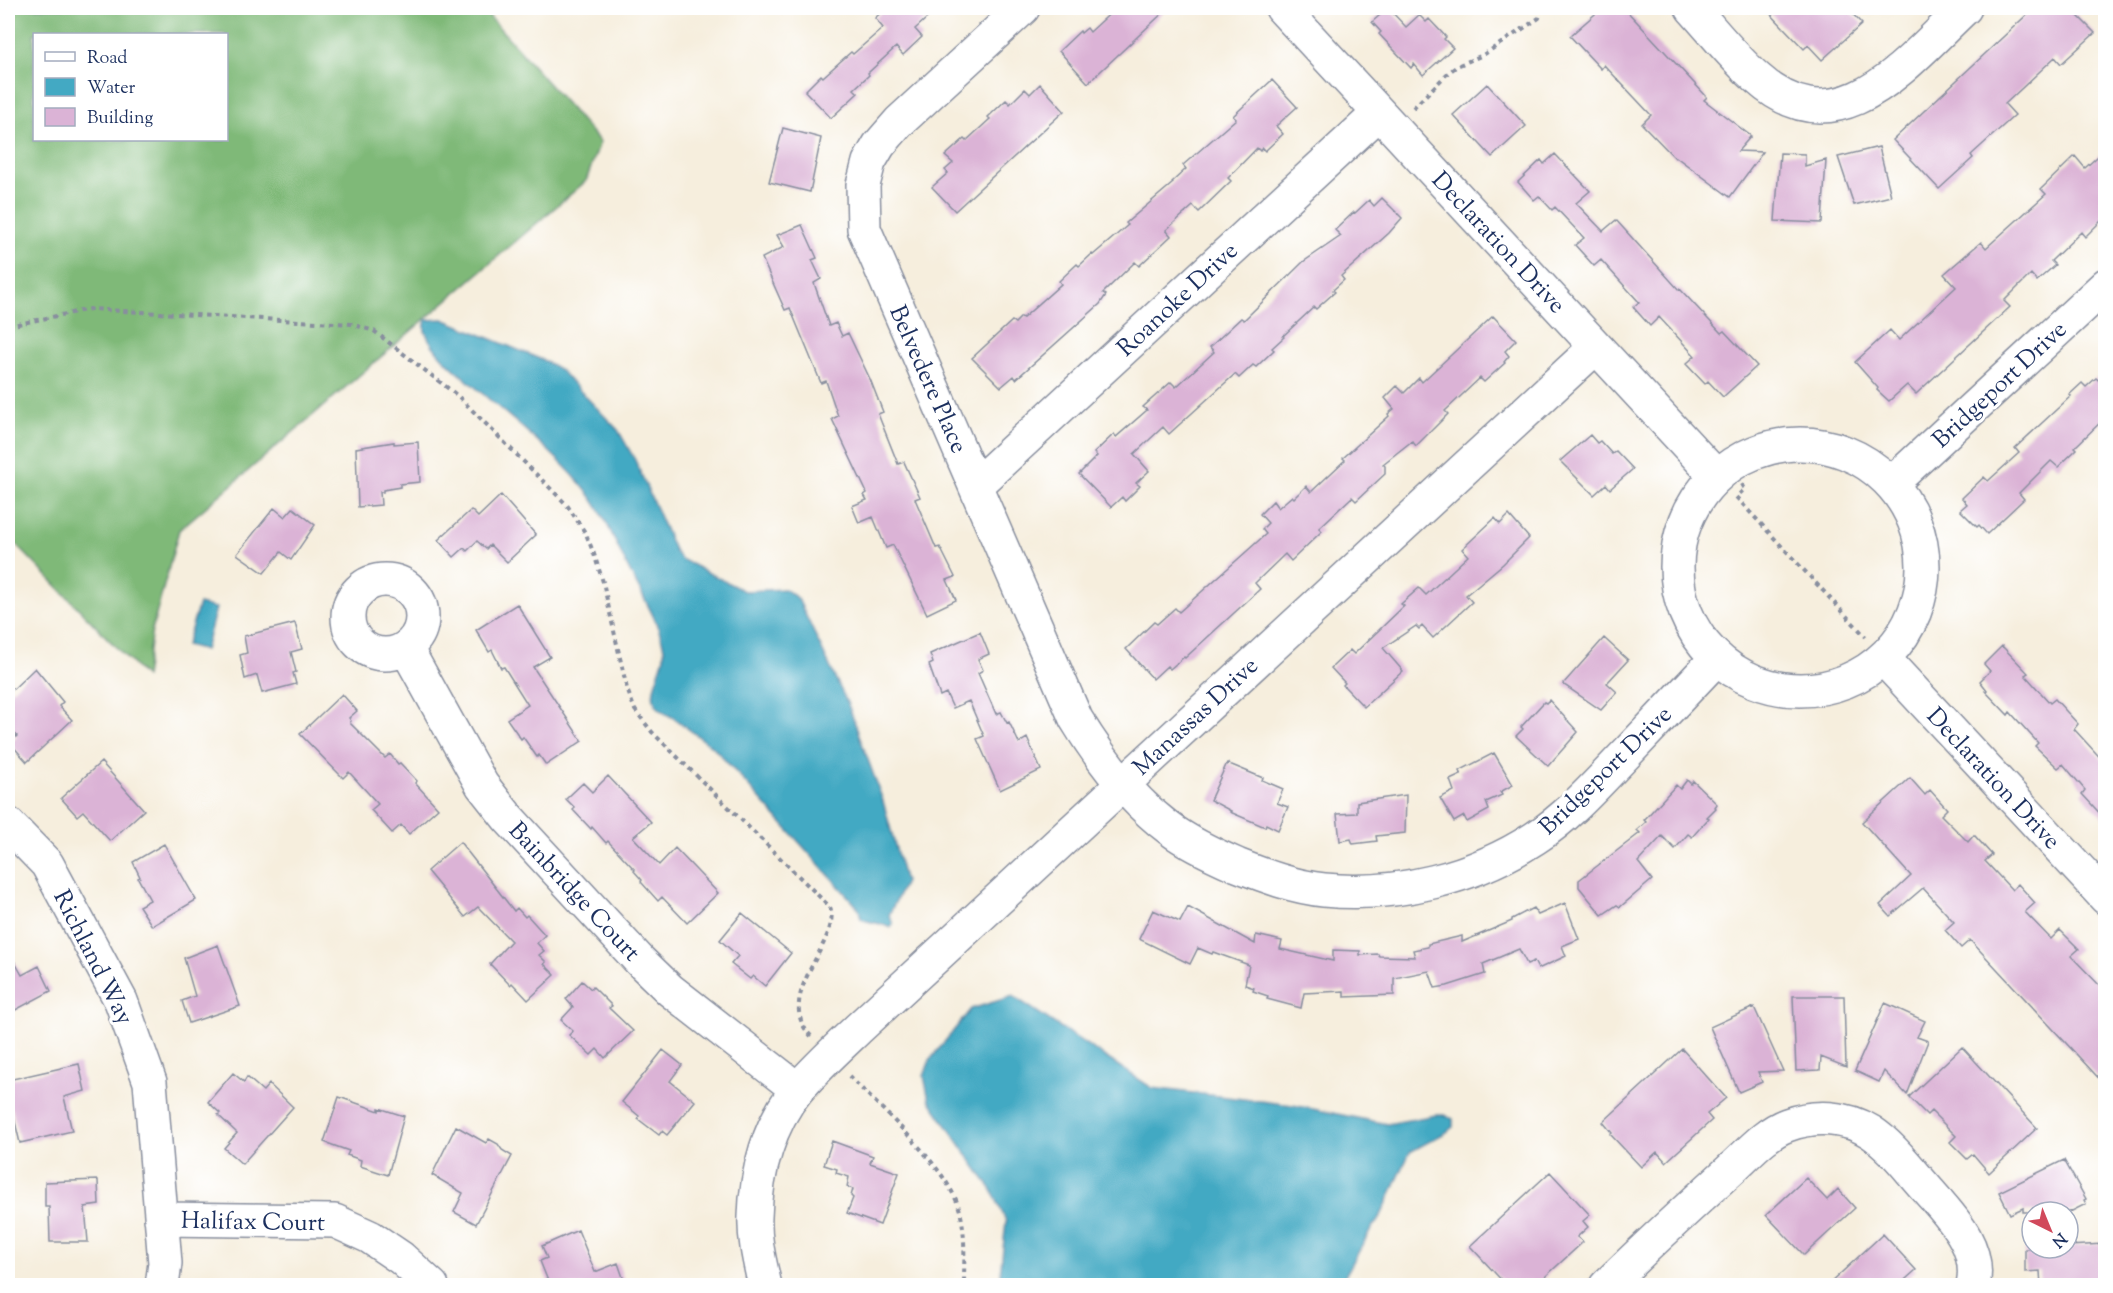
<svg xmlns="http://www.w3.org/2000/svg" width="2113" height="1293" font-family="'Sorts Mill Goudy',serif">
<style>
.forest{fill:#7fb978;stroke:#4d746b;stroke-width:1.5;fill-rule:evenodd}
.water{fill:#43a9c3;stroke:#2f6c90;stroke-width:1.5}
.building{fill:#dbb3d6}
.lines{fill:none;stroke-linecap:round;stroke-linejoin:round}
.minor-casing{stroke:#888e9e;stroke-width:36}
.path{stroke:#888e9e;stroke-width:4;stroke-dasharray:4.5 4.5;stroke-linecap:butt}
.minor{stroke:#fff;stroke-width:33}
.labels{text-anchor:middle;stroke-width:6;stroke-linejoin:round;paint-order:stroke}
.street-label{font-size:24px;fill:#1b2f5e;stroke:#fff}
</style>
<rect width="100%" height="100%" fill="#fff"/>
<filter id="ink" filterUnits="userSpaceOnUse"><feTurbulence type="fractalNoise" baseFrequency=".0167" numOctaves="2"/><feDisplacementMap in="SourceGraphic" scale="12" xChannelSelector="R" yChannelSelector="G"/><feConvolveMatrix kernelMatrix="1 2 1 2 8 2 1 2 1" color-interpolation-filters="sRGB"/></filter>
<filter id="wash" filterUnits="userSpaceOnUse"><feTurbulence type="fractalNoise" baseFrequency=".008" numOctaves="4" result="noise"/><feDisplacementMap in="SourceGraphic" scale="24" xChannelSelector="R" yChannelSelector="G"/><feGaussianBlur stdDeviation="1.35" result="paint"/><feColorMatrix in="noise" values="0 0 0 0 0 0 0 0 0 0 0 0 0 0 0 0 0 1.4 0 .05"/><feComposite in="paint" operator="in"/></filter>
<g filter="url(#wash)">
<rect width="100%" height="100%" fill="#f6eedd"/>
<path class="forest" d="M 8,8 L 482,8 L 600,142 L 586,181 L 179,530 L 152,630 L 145,677 L 8,536 ZM 34,34 L 226,34 L 226,140 L 34,140 Z"/>
<path class="water" d="M 443,319 L 545,361 L 559,369 L 618,430 L 635,460 L 675,552 L 681,559 L 744,591 L 785,589 L 798,599 L 849,707 L 883,801 L 905,882 L 889,915 L 893,924 L 891,927 C 881,923 871,923 861,919 L 859,909 L 854,903 L 714,748 L 672,717 C 633,700 668,670 664,649 C 659,620 640,592 627,566 C 615,542 605,515 588,493 C 557,453 513,421 475,387 C 458,372 434,354 426,333 C 423,328 425,325 426,320 Z
M 199,604 L 216,608 L 205,650 L 186,645 Z
M 1013,996 L 1152,1088 L 1293,1105 L 1387,1124 L 1436,1115 L 1445,1115 L 1453,1119 L 1453,1127 L 1447,1132 L 1410,1152 L 1379,1220 L 1373,1226 L 1340,1285 L 999,1285 L 1006,1221 L 992,1190 L 929,1100 L 924,1076 L 930,1060 L 971,1009 Z"/>
<g id="blocks">
<path class="building" d="M 886,8 L 938,8 L 915,29 L 922,37 L 903,55 L 896,47 L 868,73 L 869,75 L 854,89 L 858,93 L 831,118 L 805,91 L 821,75 L 823,77 L 851,52 L 853,54 L 883,28 L 875,18 Z
M 1116,8 L 1168,8 L 1088,83 L 1059,51 L 1080,31 L 1081,33 L 1087,28 L 1090,32 Z
M 1388,8 L 1406,27 L 1419,15 L 1426,22 L 1429,19 L 1446,37 L 1444,39 L 1453,48 L 1423,75 L 1414,64 L 1411,68 L 1379,34 L 1381,32 L 1372,22 Z
M 1602,8 L 1624,8 L 1707,97 L 1704,100 L 1751,136 L 1738,151 L 1763,152 L 1730,197 L 1676,157 L 1675,158 L 1642,124 L 1651,115 L 1604,65 L 1601,69 L 1570,36 Z
M 1765,8 L 1847,8 L 1862,24 L 1822,60 L 1808,45 L 1804,49 Z
M 2034,8 L 2070,8 L 2095,33 L 2061,64 L 2055,57 L 2005,104 L 2015,115 L 1971,155 L 1973,158 L 1939,189 L 1893,140 Z
M 1272,80 L 1297,107 L 1276,126 L 1283,134 L 1265,151 L 1262,148 L 1260,151 L 1257,148 L 1228,178 L 1231,181 L 1199,212 L 1193,206 L 1166,230 L 1171,236 L 1139,266 L 1135,262 L 1103,293 L 1106,295 L 1100,304 L 1016,379 L 1014,376 L 1001,387 L 972,358 L 1012,321 L 1015,323 L 1021,317 L 1023,318 L 1061,284 L 1059,281 L 1077,264 L 1079,266 L 1092,254 L 1093,255 L 1128,225 L 1126,223 L 1173,183 L 1172,182 L 1186,169 L 1183,165 L 1236,119 L 1233,116 Z
M 1040,84 L 1064,111 L 955,211 L 932,187 L 948,173 L 945,170 L 953,163 L 945,156 L 964,139 L 966,141 L 990,119 L 988,117 L 1006,100 L 1010,104 L 1025,89 L 1030,94 Z
M 1487,84 L 1526,126 L 1492,157 L 1453,115 Z
M 783,128 L 821,138 L 810,192 L 769,182 Z
M 1879,147 L 1891,196 L 1854,205 L 1838,157 Z
M 2106,149 L 2106,216 L 2085,237 L 2081,232 L 2051,261 L 2055,265 L 2037,281 L 2031,274 L 2004,301 L 2010,307 L 1916,394 L 1907,385 L 1889,401 L 1877,390 L 1878,388 L 1855,362 L 1890,330 L 1899,340 L 1956,287 L 1944,274 L 1981,242 L 1986,248 L 2046,194 L 2041,189 L 2075,156 L 2085,168 Z
M 1780,153 L 1805,154 L 1805,166 L 1826,160 L 1822,223 L 1775,221 Z
M 1555,154 L 1590,191 L 1576,203 L 1603,231 L 1616,220 L 1679,290 L 1680,289 L 1721,333 L 1724,331 L 1757,366 L 1723,397 L 1708,381 L 1705,384 L 1686,364 L 1695,356 L 1659,317 L 1650,326 L 1633,307 L 1639,302 L 1601,260 L 1594,266 L 1575,245 L 1584,238 L 1555,207 L 1552,210 L 1539,196 L 1534,200 L 1518,182 L 1541,160 L 1544,164 Z
M 1382,198 L 1402,218 L 1389,233 L 1341,276 L 1344,280 L 1333,290 L 1335,292 L 1316,309 L 1314,307 L 1283,336 L 1284,337 L 1272,348 L 1274,350 L 1256,367 L 1253,365 L 1239,378 L 1235,374 L 1169,434 L 1163,427 L 1134,454 L 1149,471 L 1136,483 L 1140,486 L 1125,501 L 1122,497 L 1111,507 L 1079,474 L 1097,456 L 1094,453 L 1114,434 L 1116,437 L 1147,410 L 1143,407 L 1171,382 L 1176,387 L 1214,352 L 1210,347 L 1241,318 L 1244,320 L 1303,262 L 1341,236 L 1335,230 L 1354,212 L 1355,213 L 1369,200 L 1374,206 Z
M 802,225 L 817,258 L 812,260 L 821,279 L 814,283 L 829,326 L 836,323 L 842,336 L 848,333 L 870,379 L 883,412 L 878,414 L 898,464 L 904,462 L 920,497 L 915,499 L 936,548 L 940,547 L 955,577 L 947,580 L 956,600 L 927,614 L 893,545 L 886,548 L 873,517 L 859,523 L 852,506 L 867,500 L 864,495 L 867,493 L 832,419 L 838,416 L 826,381 L 821,383 L 790,308 L 785,310 L 765,265 L 762,258 L 784,247 L 777,235 Z
M 1493,316 L 1516,340 L 1505,351 L 1509,356 L 1504,362 L 1505,363 L 1484,382 L 1480,378 L 1445,411 L 1448,414 L 1416,446 L 1412,441 L 1383,464 L 1385,466 L 1385,474 L 1356,501 L 1352,497 L 1319,528 L 1322,531 L 1291,561 L 1285,554 L 1255,583 L 1260,589 L 1246,602 L 1185,658 L 1184,657 L 1170,669 L 1167,666 L 1153,679 L 1126,649 L 1154,622 L 1157,624 L 1175,608 L 1179,612 L 1266,534 L 1262,529 L 1268,523 L 1260,514 L 1273,501 L 1278,508 L 1292,496 L 1294,498 L 1306,486 L 1311,492 L 1345,460 L 1343,458 L 1389,416 L 1388,414 L 1394,409 L 1385,398 L 1397,386 L 1404,393 L 1419,378 L 1422,382 Z
M 2096,378 L 2106,387 L 2106,417 L 2075,447 L 2077,449 L 2058,467 L 2051,461 L 2019,493 L 2024,499 L 1987,534 L 1979,525 L 1977,527 L 1960,510 L 1967,504 L 1962,498 L 1984,477 L 1988,481 L 2019,453 L 2015,448 L 2071,396 L 2069,395 L 2082,383 L 2086,387 Z
M 1590,435 L 1597,443 L 1600,441 L 1612,454 L 1616,451 L 1633,469 L 1610,489 L 1606,484 L 1594,495 L 1560,461 Z
M 394,442 L 394,444 L 418,442 L 420,482 L 400,484 L 400,487 L 383,490 L 383,492 L 380,492 L 381,505 L 358,507 L 356,448 Z
M 501,495 L 536,535 L 507,562 L 490,545 L 486,549 L 477,541 L 467,551 L 464,548 L 454,557 L 438,540 L 471,510 L 478,517 Z
M 274,508 L 285,517 L 293,508 L 315,525 L 291,560 L 281,552 L 264,573 L 237,554 Z
M 1509,515 L 1529,538 L 1503,564 L 1466,595 L 1472,602 L 1433,638 L 1422,626 L 1419,629 L 1416,626 L 1383,648 L 1403,671 L 1364,707 L 1343,685 L 1345,683 L 1331,668 L 1350,650 L 1354,654 L 1404,606 L 1401,604 L 1419,588 L 1426,595 L 1468,556 L 1462,549 L 1495,518 L 1500,524 Z
M 517,604 L 550,657 L 533,667 L 582,741 L 546,765 L 539,755 L 537,757 L 523,737 L 521,739 L 507,719 L 528,705 L 504,667 L 501,668 L 492,650 L 489,652 L 476,630 Z
M 295,623 L 302,649 L 291,652 L 296,672 L 293,673 L 296,684 L 262,693 L 257,675 L 245,679 L 240,655 L 247,653 L 244,636 Z
M 980,632 L 989,654 L 978,659 L 983,670 L 978,673 L 996,714 L 1001,712 L 1007,723 L 1009,722 L 1019,743 L 1027,738 L 1041,770 L 1000,790 L 977,739 L 984,736 L 969,701 L 953,708 L 946,693 L 940,696 L 929,665 L 933,663 L 930,654 Z
M 1604,638 L 1628,660 L 1607,683 L 1617,692 L 1601,710 L 1563,684 Z
M 2002,646 L 2028,673 L 2025,675 L 2050,703 L 2055,699 L 2078,724 L 2074,729 L 2106,764 L 2106,820 L 2082,794 L 2085,790 L 2063,764 L 2058,768 L 2035,746 L 2038,743 L 2010,712 L 2008,715 L 1985,691 L 1987,690 L 1980,681 L 1990,671 L 1984,664 Z
M 35,668 L 63,702 L 59,706 L 72,720 L 27,762 L 10,743 L 17,736 L 8,725 L 8,694 Z
M 342,694 L 357,711 L 349,718 L 351,721 L 350,723 L 385,758 L 390,754 L 398,764 L 400,763 L 417,781 L 415,783 L 438,808 L 409,834 L 401,825 L 392,833 L 371,810 L 378,804 L 349,772 L 343,778 L 300,734 Z
M 1549,700 L 1578,732 L 1548,766 L 1516,736 L 1523,729 L 1521,727 L 1544,702 L 1546,703 Z
M 1494,753 L 1513,785 L 1500,792 L 1502,795 L 1486,802 L 1489,810 L 1467,822 L 1464,816 L 1454,822 L 1440,798 L 1454,791 L 1450,780 L 1461,775 L 1459,771 Z
M 101,762 L 144,810 L 110,841 L 83,811 L 77,816 L 61,798 Z
M 1227,763 L 1263,778 L 1262,780 L 1283,789 L 1277,803 L 1288,807 L 1278,830 L 1266,824 L 1265,827 L 1230,812 L 1231,811 L 1210,800 Z
M 608,776 L 651,822 L 633,837 L 659,865 L 675,848 L 718,893 L 687,923 L 662,897 L 658,901 L 641,882 L 642,880 L 634,871 L 635,870 L 608,841 L 606,843 L 592,827 L 591,829 L 573,810 L 575,808 L 566,799 L 583,783 L 592,792 Z
M 1910,778 L 1925,795 L 1930,790 L 1947,809 L 1941,815 L 1968,842 L 1974,835 L 1992,855 L 1985,861 L 2012,890 L 2018,884 L 2035,903 L 2025,912 L 2051,939 L 2060,930 L 2079,949 L 2071,956 L 2106,992 L 2106,1086 L 1970,940 L 1961,948 L 1945,930 L 1954,922 L 1923,888 L 1890,916 L 1880,905 L 1911,876 L 1862,822 Z
M 1687,780 L 1691,784 L 1693,781 L 1717,804 L 1715,807 L 1716,808 L 1707,817 L 1709,818 L 1692,837 L 1688,834 L 1675,849 L 1662,836 L 1638,862 L 1652,880 L 1620,907 L 1617,905 L 1602,915 L 1579,887 L 1579,880 L 1640,833 L 1637,830 L 1646,822 L 1644,820 L 1676,785 L 1680,789 Z
M 1406,795 L 1405,833 L 1376,836 L 1377,841 L 1353,844 L 1351,839 L 1340,841 L 1337,814 L 1357,813 L 1357,802 Z
M 460,842 L 514,911 L 517,908 L 525,917 L 527,915 L 545,935 L 537,943 L 544,951 L 539,955 L 546,962 L 544,964 L 555,975 L 528,1000 L 512,983 L 510,985 L 490,964 L 511,941 L 478,907 L 465,917 L 427,871 Z
M 164,844 L 196,900 L 152,926 L 139,906 L 150,900 L 138,878 L 140,877 L 133,862 Z
M 1565,903 L 1579,939 L 1562,946 L 1566,956 L 1538,969 L 1534,961 L 1527,964 L 1519,949 L 1483,964 L 1485,974 L 1447,986 L 1435,988 L 1429,971 L 1394,978 L 1394,995 L 1344,997 L 1344,991 L 1304,993 L 1301,1008 L 1267,999 L 1268,996 L 1253,991 L 1254,988 L 1245,985 L 1249,965 L 1213,952 L 1212,954 L 1198,948 L 1190,964 L 1139,939 L 1153,910 L 1180,922 L 1188,907 L 1255,944 L 1256,935 L 1282,941 L 1280,949 L 1333,961 L 1333,950 L 1360,951 L 1360,955 L 1378,954 L 1379,956 L 1415,957 L 1413,950 L 1428,947 L 1428,944 L 1462,936 L 1462,942 L 1512,921 L 1512,919 L 1533,908 L 1538,915 Z
M 742,913 L 791,953 L 765,986 L 753,976 L 750,979 L 731,964 L 738,956 L 720,940 Z
M 218,945 L 240,1006 L 189,1023 L 182,1001 L 195,996 L 184,958 Z
M 8,950 L 22,975 L 39,966 L 51,991 L 8,1014 Z
M 582,981 L 591,989 L 593,987 L 612,1006 L 609,1008 L 633,1031 L 605,1058 L 597,1049 L 591,1055 L 569,1035 L 573,1031 L 561,1020 L 573,1007 L 566,999 Z
M 1793,996 L 1844,996 L 1846,1067 L 1821,1057 L 1820,1070 L 1796,1071 Z
M 1885,1003 L 1925,1021 L 1917,1037 L 1928,1041 L 1907,1095 L 1884,1071 L 1879,1082 L 1855,1071 Z
M 1754,1007 L 1783,1071 L 1758,1072 L 1762,1082 L 1739,1092 L 1710,1027 Z
M 1962,1047 L 2037,1128 L 1989,1173 L 1973,1154 L 1967,1159 L 1950,1142 L 1956,1136 L 1931,1111 L 1927,1115 L 1909,1097 Z
M 1682,1049 L 1726,1098 L 1707,1114 L 1712,1120 L 1666,1162 L 1657,1152 L 1641,1167 L 1610,1134 L 1612,1133 L 1603,1122 Z
M 663,1050 L 682,1065 L 670,1081 L 695,1101 L 667,1135 L 662,1131 L 659,1135 L 638,1119 L 639,1116 L 622,1102 Z
M 79,1064 L 85,1091 L 64,1097 L 72,1131 L 20,1143 L 12,1109 L 9,1107 L 8,1102 L 8,1080 Z
M 233,1073 L 244,1082 L 247,1077 L 263,1091 L 269,1084 L 293,1107 L 242,1164 L 224,1148 L 237,1133 L 218,1115 L 220,1113 L 208,1102 Z
M 339,1097 L 379,1111 L 379,1108 L 404,1116 L 388,1175 L 360,1166 L 361,1160 L 347,1155 L 349,1151 L 324,1142 Z
M 456,1126 L 486,1143 L 489,1139 L 498,1144 L 502,1150 L 512,1156 L 476,1224 L 454,1212 L 463,1193 L 432,1175 Z
M 832,1141 L 873,1156 L 870,1163 L 899,1173 L 880,1225 L 847,1213 L 853,1198 L 851,1196 L 853,1189 L 847,1187 L 849,1177 L 836,1173 L 837,1169 L 824,1165 Z
M 2064,1160 L 2086,1199 L 2084,1200 L 2086,1204 L 2070,1212 L 2023,1212 L 2023,1208 L 2010,1214 L 1999,1192 Z
M 1550,1172 L 1590,1215 L 1583,1221 L 1588,1227 L 1577,1237 L 1583,1242 L 1535,1286 L 1507,1286 L 1470,1246 Z
M 1806,1178 L 1827,1200 L 1838,1189 L 1855,1208 L 1804,1255 L 1766,1215 Z
M 98,1180 L 99,1205 L 85,1207 L 88,1242 L 50,1242 L 49,1207 L 45,1207 L 45,1182 Z
M 578,1230 L 595,1272 L 618,1263 L 626,1286 L 550,1286 L 540,1261 L 547,1258 L 542,1246 Z
M 1883,1234 L 1916,1270 L 1898,1286 L 1827,1286 Z
M 2104,1244 L 2106,1286 L 2041,1286 L 2040,1271 L 2025,1272 L 2025,1249 L 2068,1248 L 2068,1246 Z"/>
</g>
</g>
<g filter="url(#ink)">
<use href="#blocks" fill-opacity="0" stroke="#888e9e" stroke-width="1.5"/>
<g class="lines">
<defs>
<path id="minor" d="M 1023,8 L 899,122 L 879,145 L 869,162 L 863,185 L 864,229 L 1076,719 C 1101,760 1131,800 1170,829 C 1190,844 1214,855 1237,865 C 1265,876 1294,887 1324,890 C 1397,897 1474,878 1535,838 C 1569,816 1597,784 1625,755 C 1655,723 1685,692 1715,660
M 1282,8 L 1716,476
M 1692,8 C 1713,31 1733,57 1757,78 C 1839,152 1907,62 1965,8
M1677 567a123 123 0 1 1 246 0a123 123 0 1 1-246 0Z
M 1892,483 L 2106,285
M 976,485 L 1379,113
M348 617a37 37 0 1 1 74 0a37 37 0 1 1-74 0Z
M 406,648 L 482,785 L 508,818 L 640,961 L 670,990 L 797,1089
M 1883,658 L 2106,898
M 8,824 L 47,864 L 121,1001 L 150,1082 L 165,1263 L 162,1286
M 161,1219 L 335,1221 L 370,1237 L 401,1258 L 432,1286
M 765,1286 C 760,1263 754,1240 755,1217 C 756,1173 769,1123 798,1089 C 817,1067 839,1047 860,1027 L 1596,347
M 1606,1286 C 1647,1246 1688,1208 1730,1170 C 1747,1155 1765,1133 1787,1125 C 1814,1115 1846,1116 1871,1132 C 1892,1146 1908,1168 1925,1187 C 1949,1215 1982,1245 1973,1286"/>
</defs>
<use href="#minor" class="minor-casing"/>
<path class="path" d="M 1413,108 L 1447,74 L 1457,66 L 1483,55 L 1539,18 L 1542,8
M 8,326 L 90,309 L 351,324 L 374,331 L 458,396 L 567,505 L 586,534 L 594,554 L 603,582 L 627,689 L 635,710 L 652,732 L 830,907 C 843,941 771,995 811,1036
M 1742,484 L 1745,489 L 1736,497 L 1866,637
M 849,1076 C 881,1109 949,1168 960,1211 C 966,1235 964,1261 964,1286"/>
<use href="#minor" class="minor"/>
</g>
</g>
<g class="labels">
<g class="street-label">
<text transform="translate(1499 242) rotate(47)" y="8">Declaration Drive</text>
<text transform="translate(1177 299) rotate(-43)" y="8">Roanoke Drive</text>
<text transform="translate(929 379) rotate(66)" y="8">Belvedere Place</text>
<text transform="translate(1999 384) rotate(-43)" y="8">Bridgeport Drive</text>
<text transform="translate(1195 716) rotate(-43)" y="8">Manassas Drive</text>
<text transform="translate(1605 770) rotate(-44)" y="8">Bridgeport Drive</text>
<text transform="translate(1994 778) rotate(47)" y="8">Declaration Drive</text>
<text transform="translate(575 891) rotate(47)" y="8">Bainbridge Court</text>
<text transform="translate(94 957) rotate(63)" y="8">Richland Way</text>
<text transform="translate(253 1221) rotate(1)" y="8">Halifax Court</text>
</g>
</g>
<rect width="2113" height="1293" fill="none" stroke="#fff" stroke-width="30"/>
<rect x="33" y="33" width="195" height="108" fill="#ffffff" stroke="#a4acbf" stroke-width="1.5"/>
<rect x="45" y="52" width="30" height="9" fill="#ffffff" stroke="#a4acbf" stroke-width="1.5"/>
<text x="87" y="63" font-size="18" fill="#1b2f5e">Road</text>
<rect x="45" y="78" width="30" height="18" fill="#43a9c3" stroke="#a4acbf" stroke-width="1.5"/>
<text x="87" y="93" font-size="18" fill="#1b2f5e">Water</text>
<rect x="45" y="108" width="30" height="18" fill="#dbb3d6" stroke="#a4acbf" stroke-width="1.5"/>
<text x="87" y="123" font-size="18" fill="#1b2f5e">Building</text>
<g transform="translate(2050 1230) rotate(137)"><circle r="28" fill="#ffffff" stroke="#a4acbf" stroke-width="1.5"/>
<path d="M0-4.5L10 22L0 15L-10 22Z" fill="#d1495b"/>
<text y="-9" font-size="16" font-weight="bold" text-anchor="middle" fill="#1b2f5e">N</text>
</g>
</svg>
